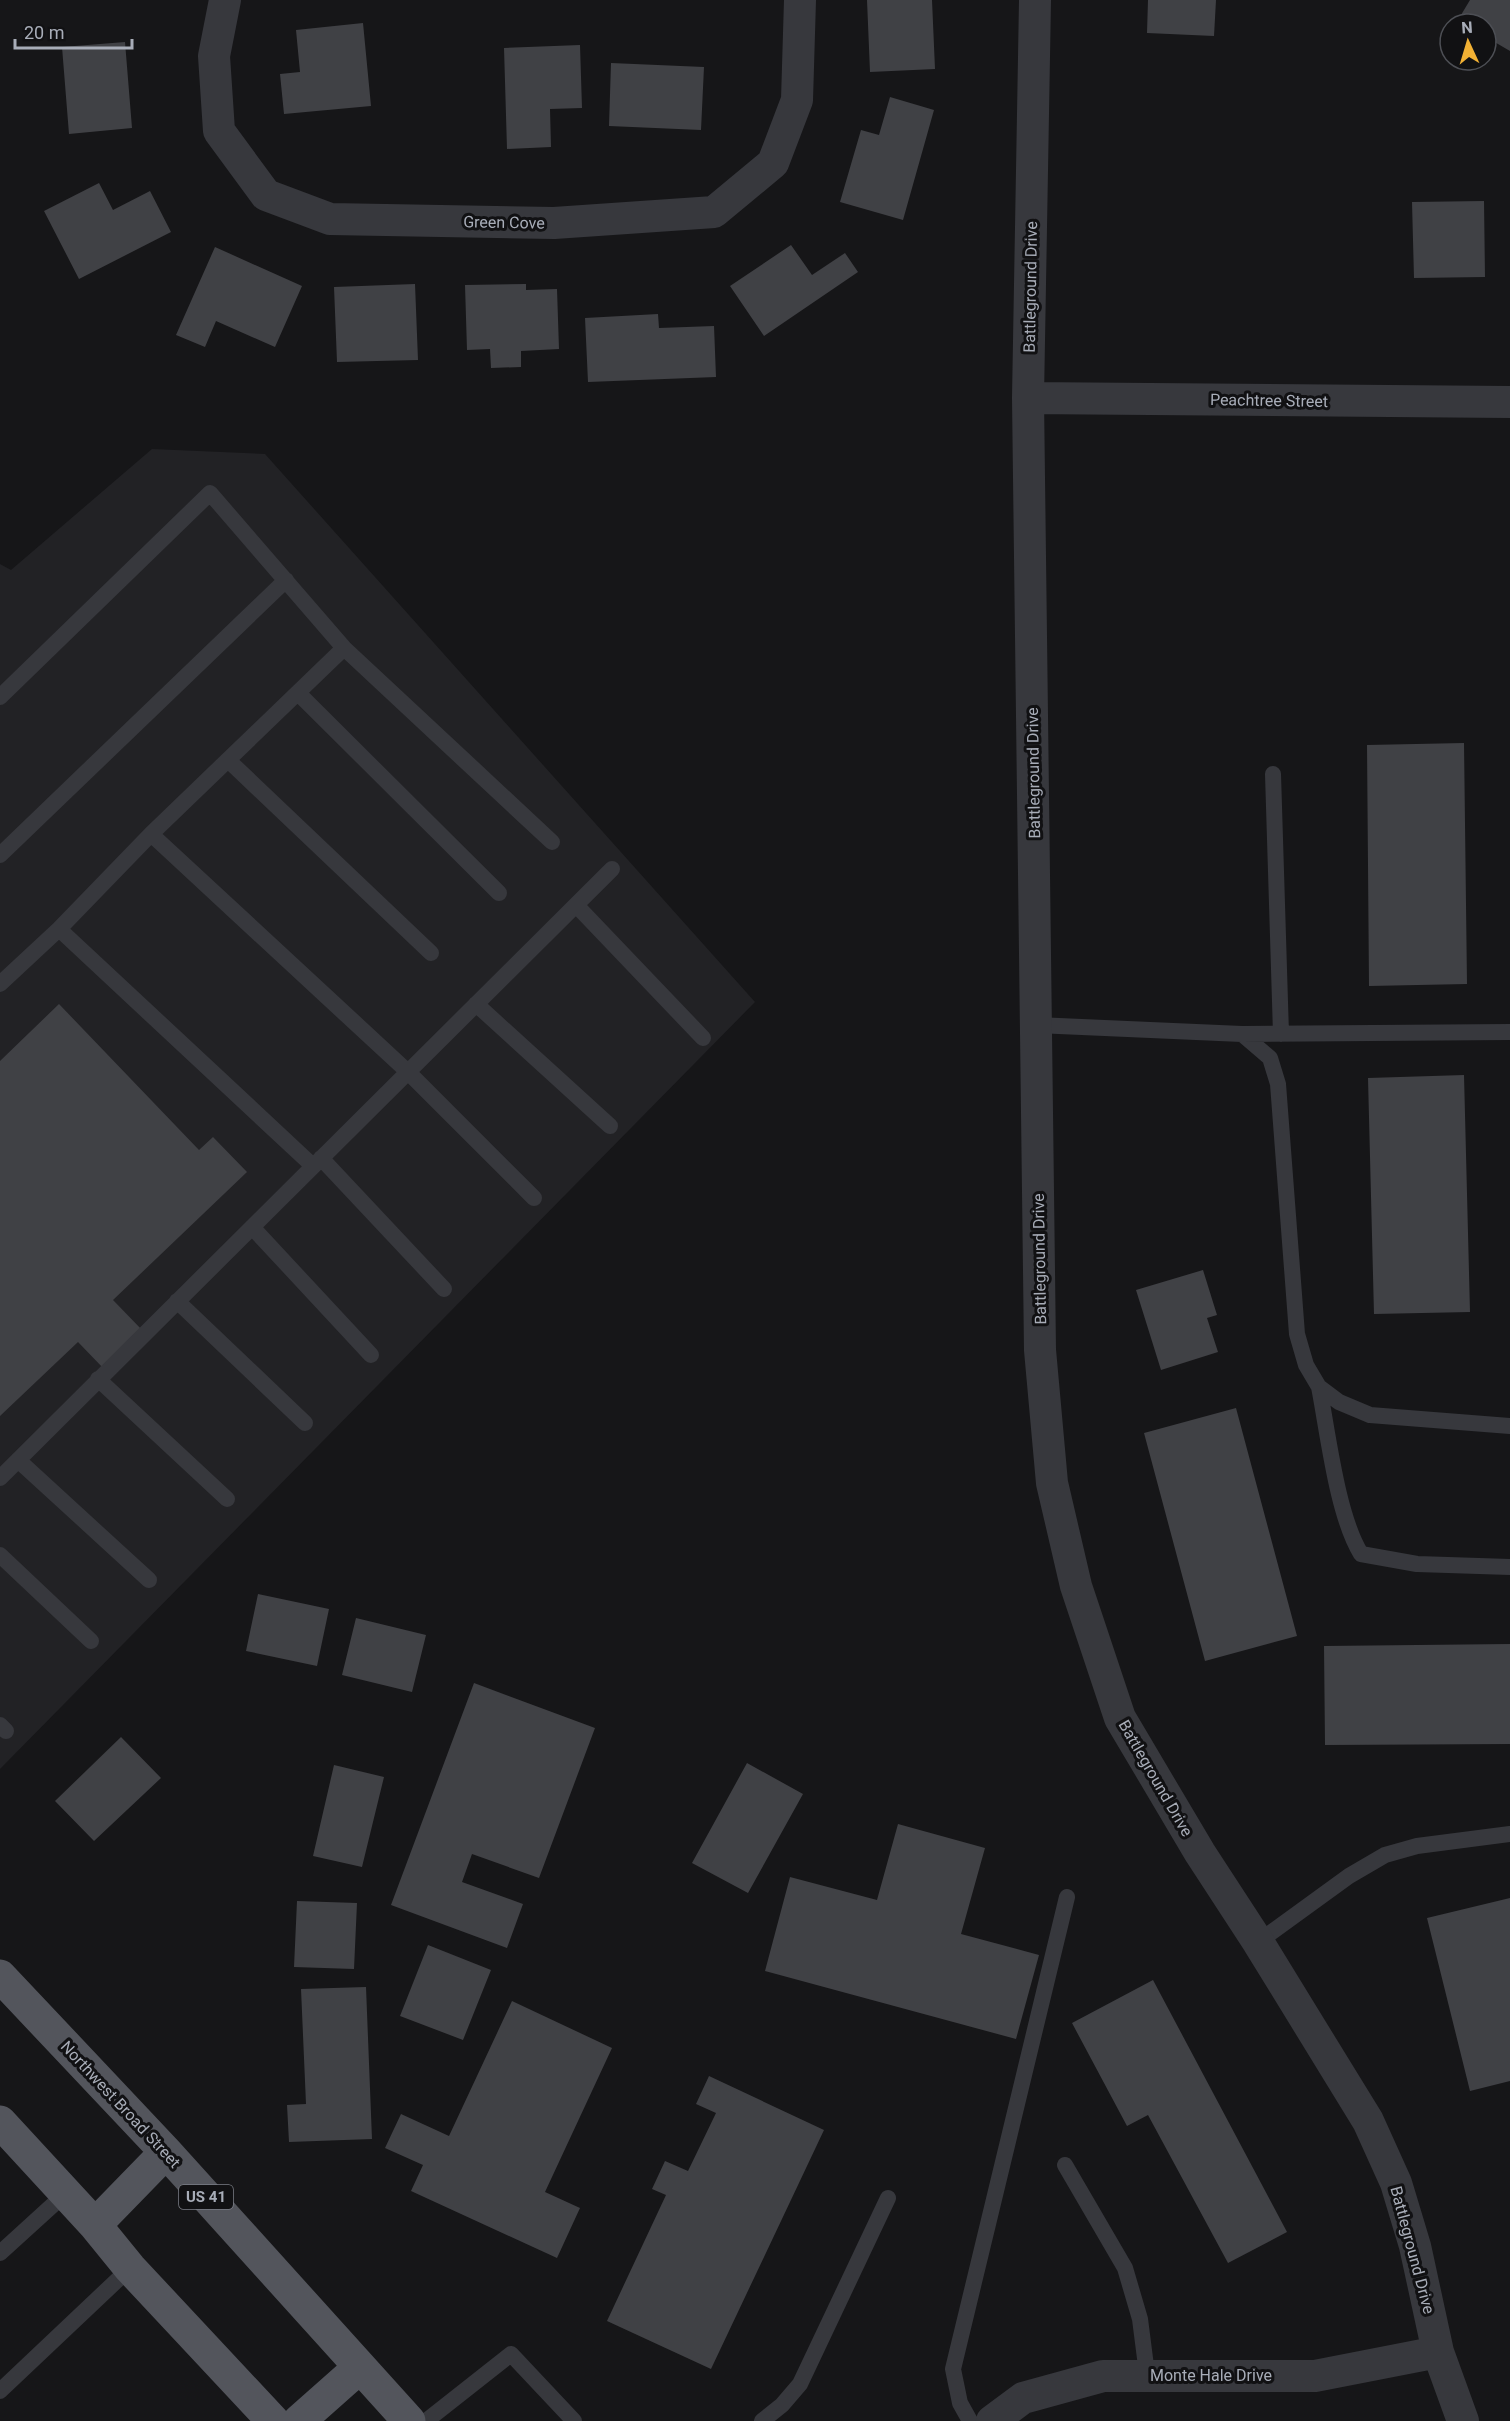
<svg xmlns="http://www.w3.org/2000/svg" width="1510" height="2421" font-family="Roboto,sans-serif">
<style>
.built{fill:#222225}
.building{fill:#404145}
.lines{fill:none;stroke-linecap:round;stroke-linejoin:round}
.service{stroke:#37383d;stroke-width:16}
.minor{stroke:#37383d;stroke-width:32}
.primary{stroke:#53555c;stroke-width:33}
.labels{text-anchor:middle;stroke-width:6;stroke-linejoin:round;paint-order:stroke}
.shield{fill:#111113;stroke:#7b7e86;stroke-width:1.5}
.shield-label{font-size:15px;font-weight:bold;fill:#a8adb8}
.street-label{font-size:16px;fill:#a8adb8;stroke:#111113}
</style>
<rect width="100%" height="100%" fill="#161618"/>
<path class="built" d="M 152,449 L 265,454 L 755,1002 L 0,1769 L 0,564 L 11,570 Z"/>
<path class="building" d="M 867,0 L 932,0 L 935,69 L 870,72 Z
M 1148,0 L 1216,0 L 1214,36 L 1147,33 Z
M 1470,0 L 1510,0 L 1510,51 L 1486,37 L 1486,24 L 1464,24 L 1458,20 Z
M 363,23 L 371,106 L 284,114 L 280,74 L 300,72 L 296,30 Z
M 125,42 L 132,128 L 69,134 L 62,47 Z
M 580,45 L 582,108 L 550,109 L 551,147 L 507,149 L 504,48 Z
M 611,63 L 704,67 L 701,130 L 609,126 Z
M 890,97 L 934,110 L 903,220 L 840,202 L 861,130 L 879,135 Z
M 99,183 L 113,210 L 150,191 L 171,232 L 79,279 L 44,211 Z
M 1484,201 L 1485,277 L 1414,278 L 1412,202 Z
M 791,245 L 812,275 L 845,253 L 858,272 L 764,336 L 730,286 Z
M 215,247 L 302,286 L 275,347 L 216,321 L 205,347 L 176,335 Z
M 415,284 L 418,360 L 337,362 L 334,287 Z
M 526,284 L 526,290 L 557,289 L 559,349 L 521,351 L 521,367 L 491,368 L 490,349 L 467,350 L 465,285 Z
M 658,314 L 659,328 L 714,326 L 716,377 L 588,382 L 585,318 Z
M 1464,743 L 1467,984 L 1369,986 L 1367,745 Z
M 59,1004 L 199,1150 L 213,1137 L 247,1172 L 113,1300 L 144,1332 L 105,1370 L 78,1342 L 0,1416 L 0,1061 Z
M 1464,1075 L 1470,1312 L 1374,1314 L 1368,1078 Z
M 1203,1270 L 1217,1315 L 1207,1318 L 1218,1352 L 1161,1370 L 1136,1290 Z
M 1236,1408 L 1297,1636 L 1205,1661 L 1144,1433 Z
M 258,1594 L 329,1609 L 317,1666 L 246,1651 Z
M 356,1618 L 426,1635 L 412,1692 L 342,1675 Z
M 1510,1644 L 1510,1744 L 1325,1745 L 1324,1646 Z
M 474,1683 L 595,1728 L 539,1878 L 472,1854 L 462,1882 L 523,1904 L 507,1948 L 391,1905 Z
M 121,1737 L 161,1778 L 94,1841 L 55,1801 Z
M 747,1763 L 803,1794 L 748,1893 L 692,1863 Z
M 334,1765 L 384,1777 L 362,1867 L 313,1856 Z
M 898,1824 L 985,1848 L 961,1934 L 1039,1955 L 1016,2039 L 765,1971 L 790,1877 L 877,1900 Z
M 1510,1898 L 1510,2081 L 1470,2091 L 1427,1918 Z
M 297,1901 L 357,1903 L 354,1969 L 294,1967 Z
M 428,1945 L 491,1970 L 463,2040 L 400,2016 Z
M 1153,1980 L 1287,2232 L 1228,2263 L 1148,2115 L 1127,2126 L 1072,2023 Z
M 366,1987 L 372,2139 L 289,2142 L 287,2105 L 306,2104 L 301,1989 Z
M 512,2001 L 612,2048 L 545,2192 L 580,2208 L 557,2258 L 411,2191 L 423,2165 L 385,2148 L 401,2114 L 449,2136 Z
M 709,2076 L 824,2130 L 711,2369 L 607,2321 L 666,2195 L 652,2189 L 665,2161 L 688,2171 L 716,2113 L 696,2104 Z"/>
<g class="lines">
<path class="service" d="M 344,648 L 552,842
M 298,693 L 499,893
M 0,697 L 210,493 L 344,648 L 151,834 L 408,1072 L 534,1198
M 228,760 L 431,953
M 1273,774 L 1281,1034
M 0,855 L 286,580
M 576,905 L 703,1038
M 59,929 L 151,834
M 0,984 L 59,929 L 313,1166
M 476,1004 L 610,1126
M 1036,1025 L 1242,1034 L 1270,1058 L 1278,1084 L 1297,1334 L 1306,1365 L 1319,1387 L 1339,1402 L 1370,1415 L 1510,1426
M 1242,1034 L 1510,1032
M 321,1158 L 444,1289
M 252,1227 L 371,1355
M 177,1301 L 305,1423
M 98,1379 L 227,1499
M 1319,1387 C 1328,1433 1337,1515 1361,1554 L 1417,1564 L 1510,1567
M 18,1460 L 149,1580
M 0,1478 L 612,869
M 0,1555 L 91,1641
M 0,1725 L 6,1731
M 1258,1942 L 1349,1876 L 1385,1855 L 1417,1846 L 1510,1834
M 1065,2165 L 1125,2268 L 1140,2319 L 1147,2374
M 0,2253 L 66,2193
M 0,2391 L 130,2268
M 426,2421 L 511,2354 L 574,2421
M 762,2421 L 782,2405 L 800,2384 L 888,2198
M 970,2421 L 960,2403 L 953,2369 L 1067,1897"/>
<path class="minor" d="M 225,0 L 214,56 L 219,131 L 266,195 L 330,219 L 554,223 L 714,212 L 773,163 L 797,100 L 800,0
M 1035,0 L 1028,398 L 1040,1350 L 1052,1483 L 1076,1586 L 1120,1718 L 1200,1853 L 1258,1942 L 1368,2121 L 1396,2183 L 1415,2246 L 1438,2352 L 1463,2421
M 1028,398 L 1510,402
M 992,2421 L 1023,2398 L 1103,2376 L 1315,2376 L 1438,2352"/>
<path class="primary" d="M 0,1976 L 166,2152 L 409,2421
M 0,2122 L 95,2225 L 130,2268 L 273,2421
M 95,2225 L 166,2152
M 299,2421 L 360,2367"/>
</g>
<g class="labels">
<rect class="shield" x="179" y="2185" width="54" height="24" rx="4.5"/>
<g class="shield-label">
<text x="206" y="2202">US 41</text>
</g>
<g class="street-label">
<text transform="translate(504 222) rotate(1)" y="6">Green Cove</text>
<text transform="translate(1030 287) rotate(-89)" y="6">Battleground Drive</text>
<text transform="translate(1269 400) rotate(1)" y="6">Peachtree Street</text>
<text transform="translate(1033 773) rotate(-91)" y="6">Battleground Drive</text>
<text transform="translate(1039 1259) rotate(-91)" y="6">Battleground Drive</text>
<text transform="translate(1156 1778) rotate(60)" y="6">Battleground Drive</text>
<text transform="translate(121 2104) rotate(47)" y="6">Northwest Broad Street</text>
<text transform="translate(1413 2250) rotate(75)" y="6">Battleground Drive</text>
<text x="1211" y="2381">Monte Hale Drive</text>
</g>
</g>
<g transform="translate(1468 42) rotate(356)"><circle r="28" fill="#111113" stroke="#4d4f55" stroke-width="1.5"/>
<path d="M0-4.5L10 22L0 15L-10 22Z" fill="#f2b134"/>
<text y="-9" font-size="16" font-weight="bold" text-anchor="middle" fill="#a8adb8">N</text>
</g>
<path d="M15 39v9h117v-9" fill="none" stroke="#a8adb8" stroke-width="3"/>
<text x="24" y="39" font-size="18" fill="#a8adb8" stroke="#111113" stroke-width="4.5" paint-order="stroke">20 m</text>
</svg>
